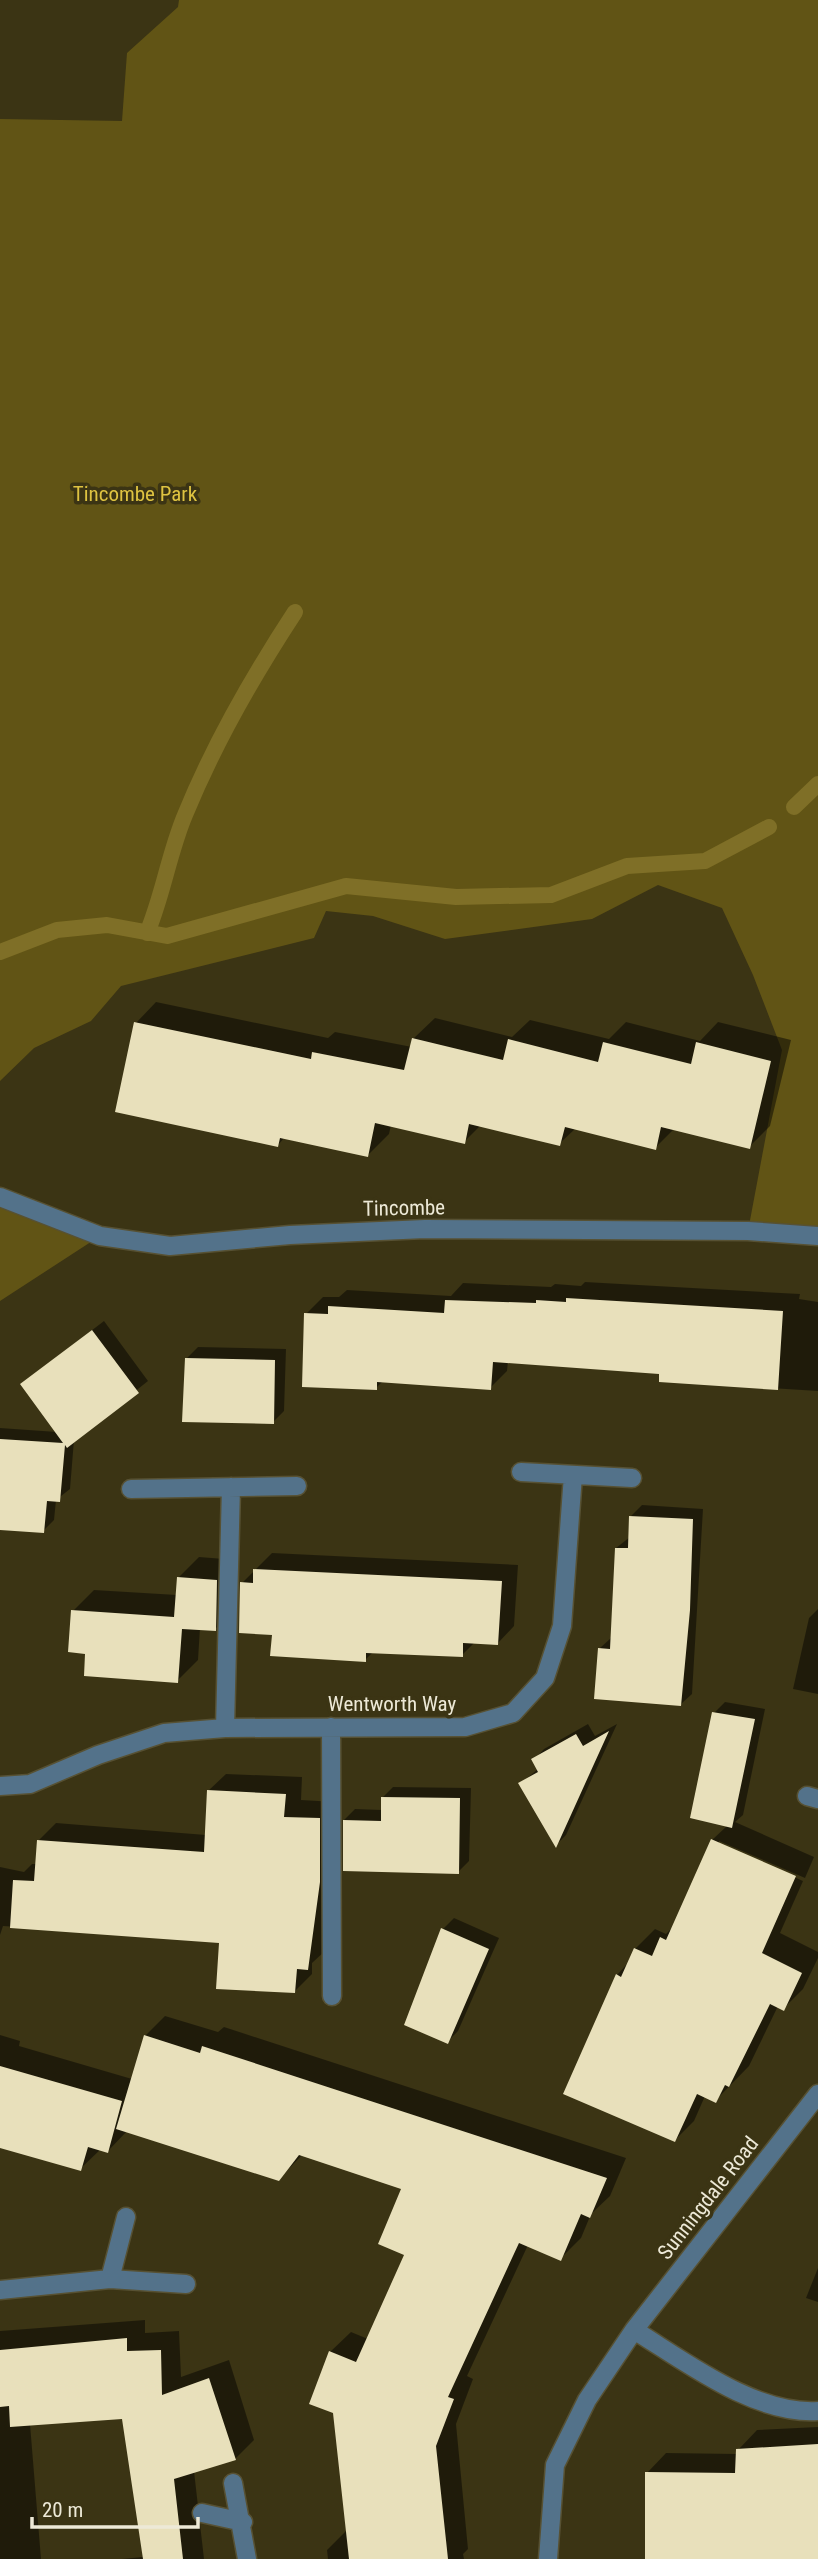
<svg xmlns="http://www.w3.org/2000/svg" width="818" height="2559" font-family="'Roboto Condensed',sans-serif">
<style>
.green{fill:#615415}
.shadow{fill:#0007}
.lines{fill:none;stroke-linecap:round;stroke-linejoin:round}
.stream{stroke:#7f6f27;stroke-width:16}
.building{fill:#e8e0bb}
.service-casing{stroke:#575133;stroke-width:21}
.minor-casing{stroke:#575133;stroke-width:21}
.service{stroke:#53728a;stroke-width:18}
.minor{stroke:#53728a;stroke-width:18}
.labels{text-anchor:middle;stroke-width:7;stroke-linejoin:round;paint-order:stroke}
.park-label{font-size:21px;fill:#dec341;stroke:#3b3414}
.street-label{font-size:21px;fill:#ede9d7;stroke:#3b3414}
</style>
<rect width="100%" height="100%" fill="#3b3414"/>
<path class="green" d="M 179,0 L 818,0 L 818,1236 L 748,1231 L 782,1050 L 753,975 L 722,908 L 658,885 L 592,919 L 445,939 L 373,916 L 326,911 L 314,938 L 121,986 L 91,1021 L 34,1048 L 0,1081 L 0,119 L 122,121 L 127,53 L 178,7 Z
M 0,1197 L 100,1236 L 0,1301 Z"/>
<path class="shadow" d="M 156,1002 L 328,1038 L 335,1032 L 412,1047 L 414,1038 L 435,1018 L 512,1037 L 530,1020 L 609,1039 L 626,1022 L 700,1041 L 718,1022 L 791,1040 L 770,1126 L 749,1147 L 674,1129 L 655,1148 L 576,1128 L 559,1144 L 481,1125 L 464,1142 L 391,1125 L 389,1134 L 368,1155 L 285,1137 L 278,1145 L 136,1023 Z
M 585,1282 L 800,1294 L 799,1299 L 818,1302 L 818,1391 L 661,1381 L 661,1372 L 508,1361 L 507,1371 L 490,1388 L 384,1380 L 376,1388 L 306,1314 L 323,1297 L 339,1297 L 347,1290 L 451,1296 L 463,1283 L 551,1287 L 555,1284 L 581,1286 Z
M 104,1321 L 148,1381 L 74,1440 L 70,1489 L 56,1500 L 54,1520 L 43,1531 L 0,1528 L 0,1428 L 57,1432 L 22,1384 Z
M 198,1347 L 286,1349 L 284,1411 L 273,1422 L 187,1358 Z
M 642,1505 L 703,1509 L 692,1694 L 681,1704 L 600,1648 L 611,1638 L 616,1548 L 630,1537 L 631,1516 Z
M 272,1553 L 518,1565 L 514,1626 L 498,1643 L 475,1642 L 462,1655 L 374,1651 L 365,1660 L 273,1634 L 242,1583 Z
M 199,1557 L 237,1560 L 236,1609 L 215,1629 L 200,1628 L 198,1660 L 177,1681 L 87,1652 L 73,1611 L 94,1590 L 177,1595 L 178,1578 Z
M 818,1609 L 818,1694 L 793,1689 L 809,1618 Z
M 725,1702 L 765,1709 L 743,1815 L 735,1822 L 814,1857 L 805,1878 L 719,1841 L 719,1844 L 803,1881 L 780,1933 L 818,1952 L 818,1958 L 803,1989 L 783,2009 L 778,2006 L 749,2066 L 715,2101 L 705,2096 L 694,2121 L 675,2140 L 565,2093 L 617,1975 L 629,1962 L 635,1949 L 655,1929 L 666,1934 L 674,1926 L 712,1840 L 728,1825 L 714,1713 Z
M 588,1724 L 595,1736 L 617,1724 L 566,1835 L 556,1845 L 520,1784 L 538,1769 L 534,1760 L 544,1749 Z
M 226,1774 L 302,1777 L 301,1800 L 336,1802 L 325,1951 L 312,1963 L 312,1974 L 295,1991 L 221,1941 L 3,1926 L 0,1935 L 0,1867 L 24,1872 L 32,1864 L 37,1864 L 39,1840 L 56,1823 L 206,1835 L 208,1791 Z
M 393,1787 L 471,1788 L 469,1861 L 458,1872 L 344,1820 L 355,1809 L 382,1810 L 382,1798 Z
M 454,1918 L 499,1938 L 458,2031 L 447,2042 L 443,1929 Z
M 165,2016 L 218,2032 L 224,2027 L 626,2158 L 610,2196 L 591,2214 L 581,2238 L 561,2258 L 528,2245 L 467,2376 L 473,2379 L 456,2424 L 468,2549 L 463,2554 L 464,2559 L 328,2559 L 327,2550 L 347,2530 L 330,2352 L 351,2332 L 368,2339 L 406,2254 L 404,2188 L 303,2154 L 279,2179 L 128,2130 L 108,2151 L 101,2149 L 80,2169 L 0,2146 L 0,2035 L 20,2041 L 19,2046 L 132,2079 L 145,2036 Z
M 818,2268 L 818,2302 L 806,2298 Z
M 145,2320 L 145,2333 L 179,2331 L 181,2377 L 229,2360 L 254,2440 L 235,2459 L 194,2471 L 204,2559 L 122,2559 L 143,2557 L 124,2418 L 30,2424 L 41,2559 L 0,2559 L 0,2331 Z
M 818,2427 L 818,2559 L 647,2559 L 647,2473 L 666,2453 L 738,2454 L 738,2450 L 757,2430 Z"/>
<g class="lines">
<path class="stream" d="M 794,807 L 818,784
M 147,933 C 163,895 169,853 185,815 C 214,744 253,676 295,612
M 0,952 L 57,930 L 107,925 L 167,936 L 346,886 L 456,897 L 551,895 L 627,866 L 705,861 L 769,827"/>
</g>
<path class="building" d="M 134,1022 L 311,1059 L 312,1052 L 404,1070 L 412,1038 L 503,1060 L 508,1039 L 598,1062 L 603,1042 L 691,1064 L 696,1042 L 771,1061 L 750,1149 L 661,1127 L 656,1150 L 565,1127 L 560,1146 L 469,1124 L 465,1144 L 375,1123 L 368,1157 L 280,1138 L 278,1147 L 115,1112 Z
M 566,1298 L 783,1311 L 778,1390 L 659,1382 L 659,1374 L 493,1362 L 491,1390 L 377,1382 L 377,1390 L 302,1387 L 304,1313 L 328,1314 L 328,1306 L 444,1313 L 445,1300 L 536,1303 L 536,1300 L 566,1302 Z
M 92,1330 L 139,1393 L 67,1448 L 65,1445 L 60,1502 L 47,1501 L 44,1533 L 0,1530 L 0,1439 L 63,1443 L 20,1384 Z
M 185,1358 L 275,1360 L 274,1424 L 182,1422 Z
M 629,1516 L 693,1519 L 690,1610 L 681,1706 L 594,1699 L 598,1648 L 610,1649 L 615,1548 L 628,1548 Z
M 253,1569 L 502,1581 L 498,1645 L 463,1643 L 463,1657 L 366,1653 L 366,1662 L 270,1656 L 272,1635 L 239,1633 L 240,1582 L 253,1583 Z
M 177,1577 L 217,1580 L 216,1631 L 182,1629 L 178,1683 L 84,1676 L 85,1654 L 68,1652 L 71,1610 L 174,1617 Z
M 712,1712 L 755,1719 L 732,1828 L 690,1818 Z
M 609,1731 L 594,1764 L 556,1848 L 518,1783 L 538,1772 L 531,1759 L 576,1734 L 583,1746 Z
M 207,1790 L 286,1794 L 284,1817 L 320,1818 L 320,1882 L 308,1970 L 297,1969 L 295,1993 L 216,1989 L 219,1943 L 10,1928 L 13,1880 L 34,1881 L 37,1840 L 204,1852 Z
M 381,1797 L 460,1798 L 459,1874 L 343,1871 L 343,1820 L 381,1821 Z
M 711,1839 L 796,1876 L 762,1953 L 802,1973 L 784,2011 L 770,2004 L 729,2087 L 725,2085 L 716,2103 L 697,2094 L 675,2142 L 563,2094 L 616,1974 L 621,1977 L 634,1948 L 652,1956 L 660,1937 L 666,1940 Z
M 441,1928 L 489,1949 L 448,2044 L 404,2025 Z
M 144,2035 L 200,2053 L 202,2046 L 607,2178 L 590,2218 L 581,2214 L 561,2261 L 519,2243 L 448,2397 L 454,2399 L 436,2446 L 448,2559 L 349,2559 L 333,2413 L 309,2404 L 329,2351 L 356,2362 L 404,2255 L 378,2244 L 401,2189 L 299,2155 L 279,2181 L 116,2129 Z
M 0,2066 L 122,2101 L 108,2153 L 88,2147 L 81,2171 L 0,2148 Z
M 127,2338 L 127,2351 L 161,2350 L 162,2395 L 209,2378 L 236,2460 L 174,2479 L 183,2559 L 143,2559 L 122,2419 L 10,2427 L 9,2406 L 0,2407 L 0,2350 Z
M 818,2444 L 818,2559 L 645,2559 L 645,2472 L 735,2473 L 736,2449 Z"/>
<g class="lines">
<defs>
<path id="service" d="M 233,2483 L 247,2559
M 202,2513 L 243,2522"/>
<path id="minor" d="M 0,1197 L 100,1236 L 170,1246 L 290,1235 L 425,1229 L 748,1231 L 818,1236
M 521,1472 L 632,1478
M 131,1489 L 297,1486
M 331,1727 L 332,1996
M 225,1728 L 231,1487
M 0,1786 L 30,1784 L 98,1755 L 164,1733 L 225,1728 L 465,1727 L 513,1713 L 545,1678 L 562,1626 L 573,1475
M 807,1796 L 818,1799
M 110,2279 L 126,2217
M 0,2290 L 110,2279 L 186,2284
M 634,2330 C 686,2362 755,2415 818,2411
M 548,2559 L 555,2465 L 587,2400 L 634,2330 L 818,2094"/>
</defs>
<use href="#service" class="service-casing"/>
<use href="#minor" class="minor-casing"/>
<use href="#service" class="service"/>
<use href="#minor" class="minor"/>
</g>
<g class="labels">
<g class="park-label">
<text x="135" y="501">Tincombe Park</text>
</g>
<g class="street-label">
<text transform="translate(404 1208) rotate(-1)" y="7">Tincombe</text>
<text x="392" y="1711">Wentworth Way</text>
<text transform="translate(708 2198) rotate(-52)" y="7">Sunningdale Road</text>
</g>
</g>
<path d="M32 2517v10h166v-10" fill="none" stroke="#ede9d7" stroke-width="3.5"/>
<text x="42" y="2517" font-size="21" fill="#ede9d7" stroke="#3b3414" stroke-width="5" paint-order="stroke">20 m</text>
</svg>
